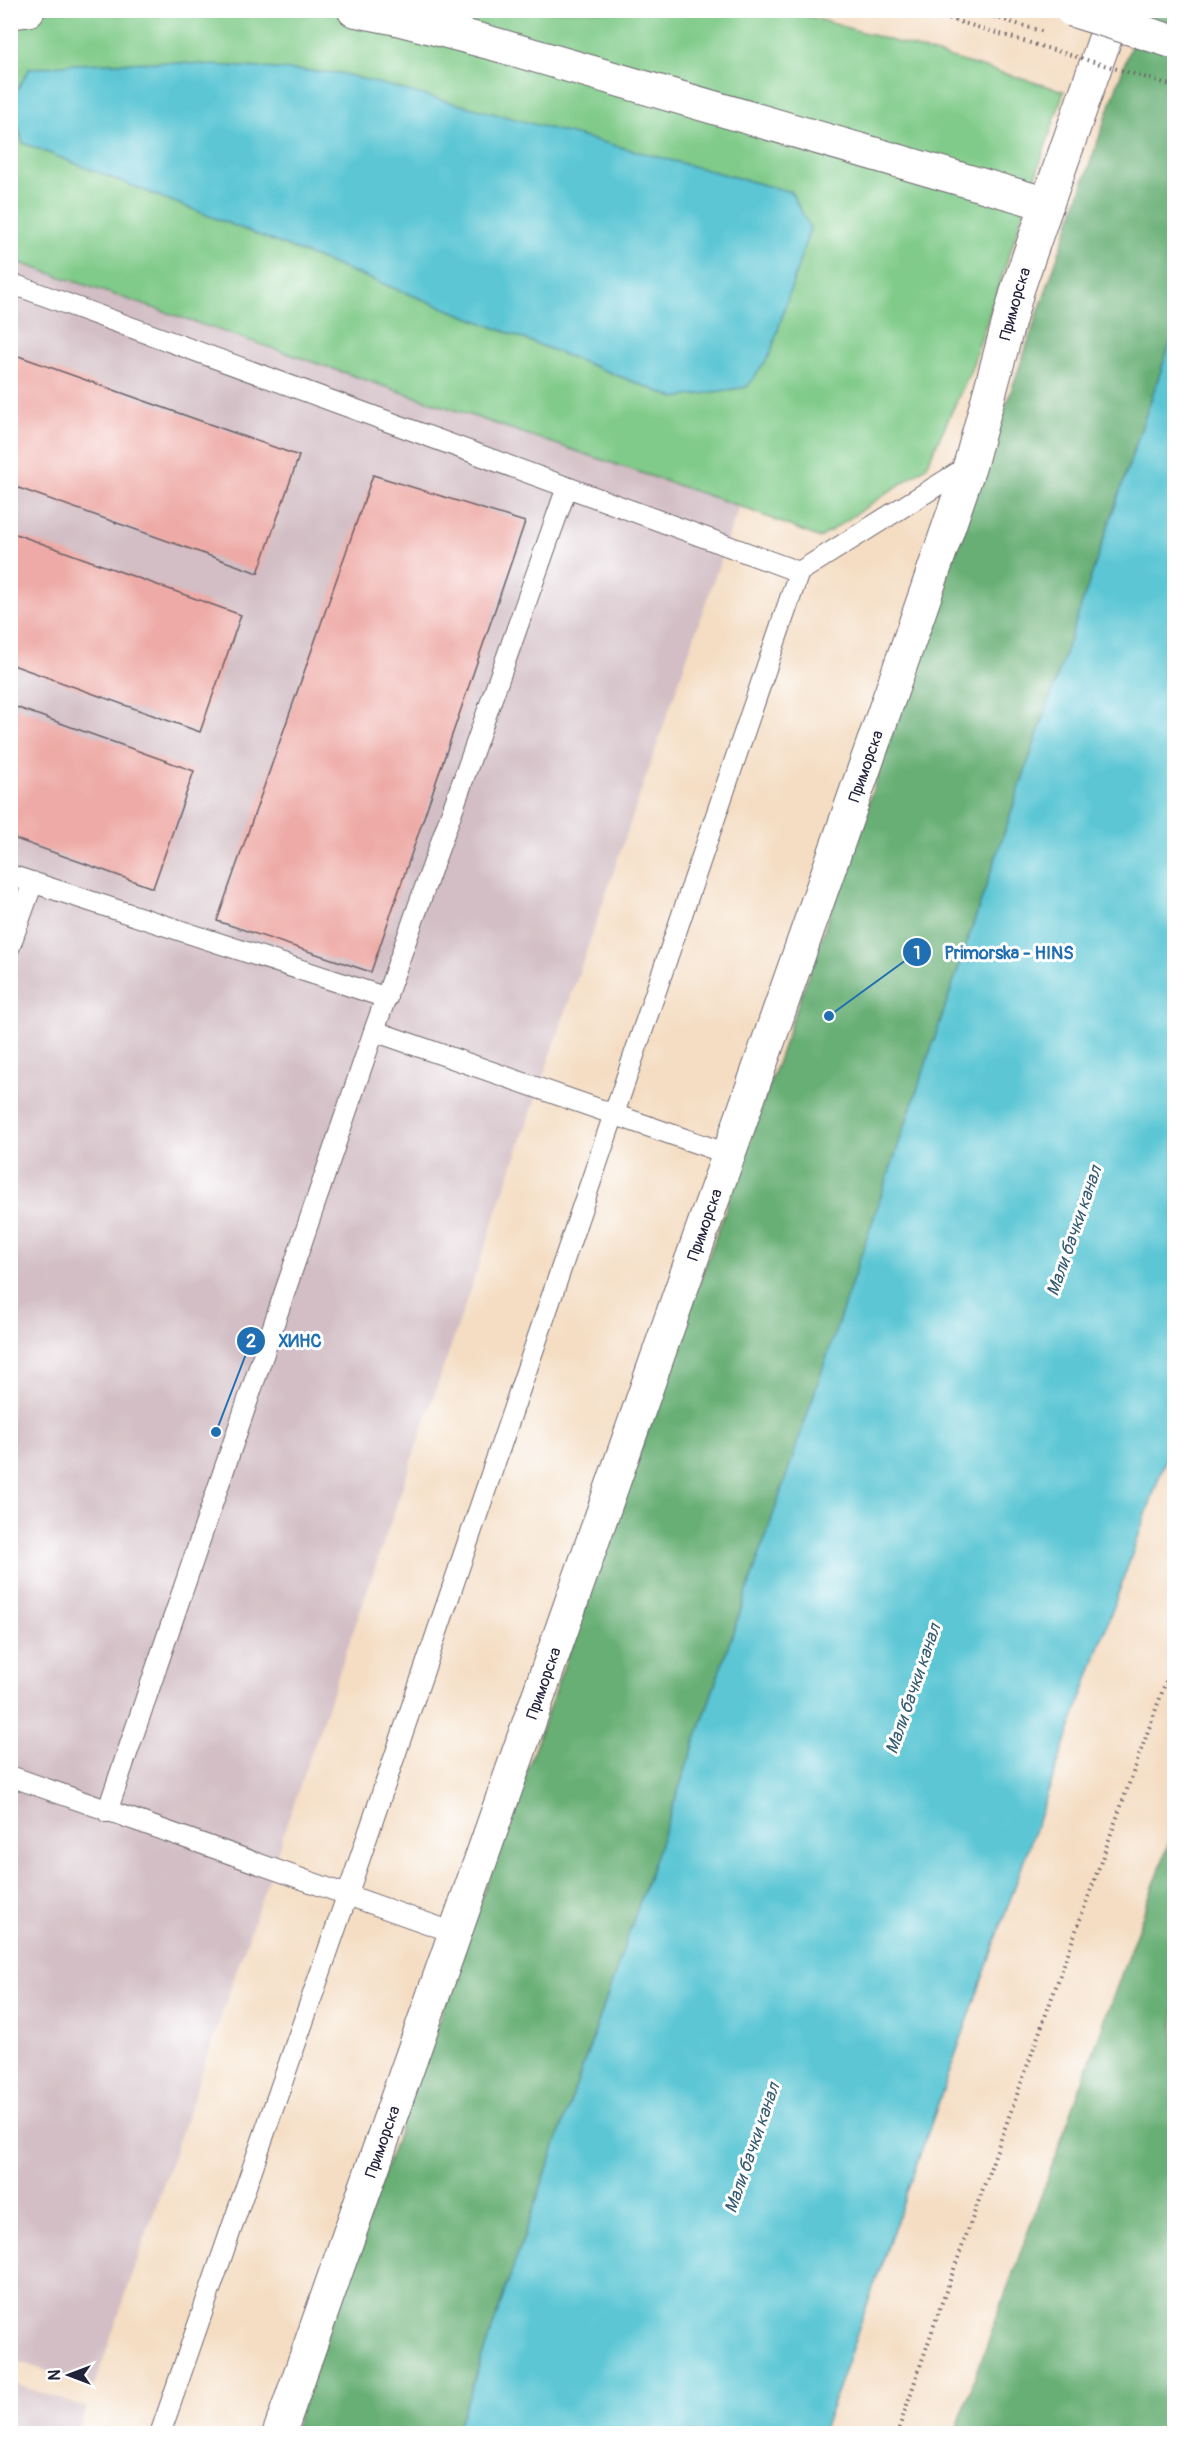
<svg xmlns="http://www.w3.org/2000/svg" width="1185" height="2444" font-family="Pangolin,sans-serif">
<style>
.industrial{fill:#d2bec4}
.green{fill:#80cb89;stroke:#517662;stroke-width:1.5}
.forest{fill:#68af75;stroke:#456858;stroke-width:1.5}
.water{fill:#5bc6d4;stroke:#3e7488;stroke-width:1.5}
.building{fill:#eeaaa6}
.lines{fill:none;stroke-linecap:round;stroke-linejoin:round}
.service-casing{stroke:#6c636b;stroke-width:22}
.minor-casing{stroke:#6c636b;stroke-width:35}
.tertiary-casing{stroke:#6c636b;stroke-width:35}
.path{stroke:#6c636b;stroke-width:4;stroke-dasharray:1.5 4.5;stroke-linecap:butt}
.service{stroke:#fff;stroke-width:20}
.minor{stroke:#fff;stroke-width:33}
.tertiary{stroke:#fff;stroke-width:33}
.primary-bridge-casing{stroke:#6c636b;stroke-width:35;stroke-linecap:butt}
.path-bridge{stroke:#6c636b;stroke-width:4;stroke-dasharray:1.5 4.5;stroke-linecap:butt}
.primary-bridge{stroke:#fff;stroke-width:33}
.labels{text-anchor:middle;stroke-width:6;stroke-linejoin:round;paint-order:stroke}
.street-label{font-size:16px;fill:#22223b;stroke:#fff}
.water-label{font-size:18px;font-style:italic;fill:#365b71;stroke:#fff}
.leader{fill:none;stroke:#1f6fb2;stroke-width:2}
.callout-dot{fill:#1f6fb2;stroke:#fff;stroke-width:2}
.mark-label{font-size:18px;text-anchor:middle;font-weight:bold;fill:#fff}
.callout-label{font-size:18px;text-anchor:middle;font-weight:bold;fill:#1f6fb2;stroke:#fff;stroke-width:6;stroke-linejoin:round;paint-order:stroke}
</style>
<rect width="100%" height="100%" fill="#fff"/>
<filter id="ink" filterUnits="userSpaceOnUse"><feTurbulence type="fractalNoise" baseFrequency=".0167" numOctaves="2"/><feDisplacementMap in="SourceGraphic" scale="12" xChannelSelector="R" yChannelSelector="G"/><feConvolveMatrix kernelMatrix="1 2 1 2 8 2 1 2 1" color-interpolation-filters="sRGB"/></filter>
<filter id="wash" filterUnits="userSpaceOnUse"><feTurbulence type="fractalNoise" baseFrequency=".008" numOctaves="4" result="noise"/><feDisplacementMap in="SourceGraphic" scale="24" xChannelSelector="R" yChannelSelector="G"/><feGaussianBlur stdDeviation="1.35" result="paint"/><feColorMatrix in="noise" values="0 0 0 0 0 0 0 0 0 0 0 0 0 0 0 0 0 1.4 0 .05"/><feComposite in="paint" operator="in"/></filter>
<g filter="url(#wash)">
<rect width="100%" height="100%" fill="#f4ddc3"/>
<path class="industrial" d="M 11,260 L 739,506 L 94,2387 L 11,2359 Z
M 11,2383 L 87,2408 L 78,2433 L 11,2433 Z"/>
<path class="green" d="M 11,11 L 790,11 L 1064,91 L 970,372 L 926,467 L 820,538 L 739,506 L 11,260 L 10,105 L 23,143 L 675,398 L 29,69 L 11,101 Z"/>
<path class="forest" d="M 1143,11 L 1174,11 L 1174,332 L 745,1598 L 456,2433 L 292,2434 L 815,956 Z
M 1174,1829 L 1174,2433 L 955,2433 Z"/>
<path class="water" d="M 164,62 L 340,73 L 791,192 L 810,228 L 770,355 L 747,387 L 675,398 L 23,143 L 11,101 L 29,69 L 71,64 Z
M 1174,332 L 1174,1435 L 822,2433 L 456,2433 L 745,1598 Z"/>
<g id="blocks">
<path class="building" d="M 10,353 L 299,456 L 258,573 L 10,485 Z
M 373,475 L 525,522 L 371,972 L 217,921 Z
M 10,532 L 241,615 L 200,732 L 10,664 Z
M 10,705 L 194,771 L 153,888 L 10,837 Z"/>
</g>
</g>
<g filter="url(#ink)">
<use href="#blocks" fill-opacity="0" stroke="#6c636b" stroke-width="1.5"/>
<g class="lines">
<defs>
<path id="service" d="M 10,283 L 799,572
M 10,875 L 387,998
M 10,946 L 33,882
M 374,1031 L 728,1154
M 10,1776 L 455,1933
M 107,1812 L 374,1031 L 567,487
M 160,2434 L 347,1896 L 799,572 L 970,465"/>
<g id="minor">
<path id="s1" d="M 279,2434 L 920,610 L 970,465 L 1018,288 L 1047,204"/>
</g>
<path id="tertiary" d="M 354,10 L 395,18 L 491,43 L 1047,204 L 1115,10
M 10,12 L 28,10"/>
</defs>
<use href="#service" class="service-casing"/>
<use href="#minor" class="minor-casing"/>
<use href="#tertiary" class="tertiary-casing"/>
<path class="path" d="M 897,2434 L 940,2308 L 1174,1659"/>
<use href="#service" class="service"/>
<use href="#minor" class="minor"/>
<use href="#tertiary" class="tertiary"/>
<defs>
<path id="primary-bridge" d="M 1072,10 L 1174,42"/>
</defs>
<use href="#primary-bridge" class="primary-bridge-casing"/>
<path class="path-bridge" d="M 920,10 L 1174,86
M 971,10 L 1044,32"/>
<use href="#primary-bridge" class="primary-bridge"/>
</g>
</g>
<g class="labels">
<g class="street-label">
<text dy="6" stroke="none"><textPath href="#s1" startOffset="2254">Приморска</textPath></text>
<text dy="6" stroke="none"><textPath href="#s1" startOffset="1768">Приморска</textPath></text>
<text dy="6" stroke="none"><textPath href="#s1" startOffset="1282">Приморска</textPath></text>
<text dy="6" stroke="none"><textPath href="#s1" startOffset="796">Приморска</textPath></text>
<text dy="6" stroke="none"><textPath href="#s1" startOffset="310">Приморска</textPath></text>
</g>
<g class="water-label">
<text transform="translate(1074 1231) rotate(-71)" y="6">Мали бачки канал</text>
<text transform="translate(913 1689) rotate(-71)" y="6">Мали бачки канал</text>
<text transform="translate(752 2148) rotate(-71)" y="6">Мали бачки канал</text>
</g>
</g>
<path class="leader" d="M829 1016L917 952M216 1432L251 1341"/>
<g class="callout-dot">
<circle cx="829" cy="1016" r="6"/>
<circle cx="216" cy="1432" r="6"/>
<circle cx="917" cy="952" r="15"/>
<circle cx="251" cy="1341" r="15"/>
</g>
<g class="mark-label">
<text x="917" y="959">1</text>
<text x="251" y="1347">2</text>
</g>
<g class="callout-label">
<text x="1009" y="959">Primorska - HINS</text>
<text x="300" y="1347">ХИНС</text>
</g>
<rect width="1185" height="2444" fill="none" stroke="#fff" stroke-width="36"/>
<g transform="translate(69 2375) rotate(270)" stroke="#ffffff" stroke-width="4.5" paint-order="stroke">
<path d="M0-4.5L10 22L0 15L-10 22Z" fill="#22223b"/>
<text y="-9" font-size="16" font-weight="bold" text-anchor="middle" fill="#22223b">N</text>
</g>
</svg>
